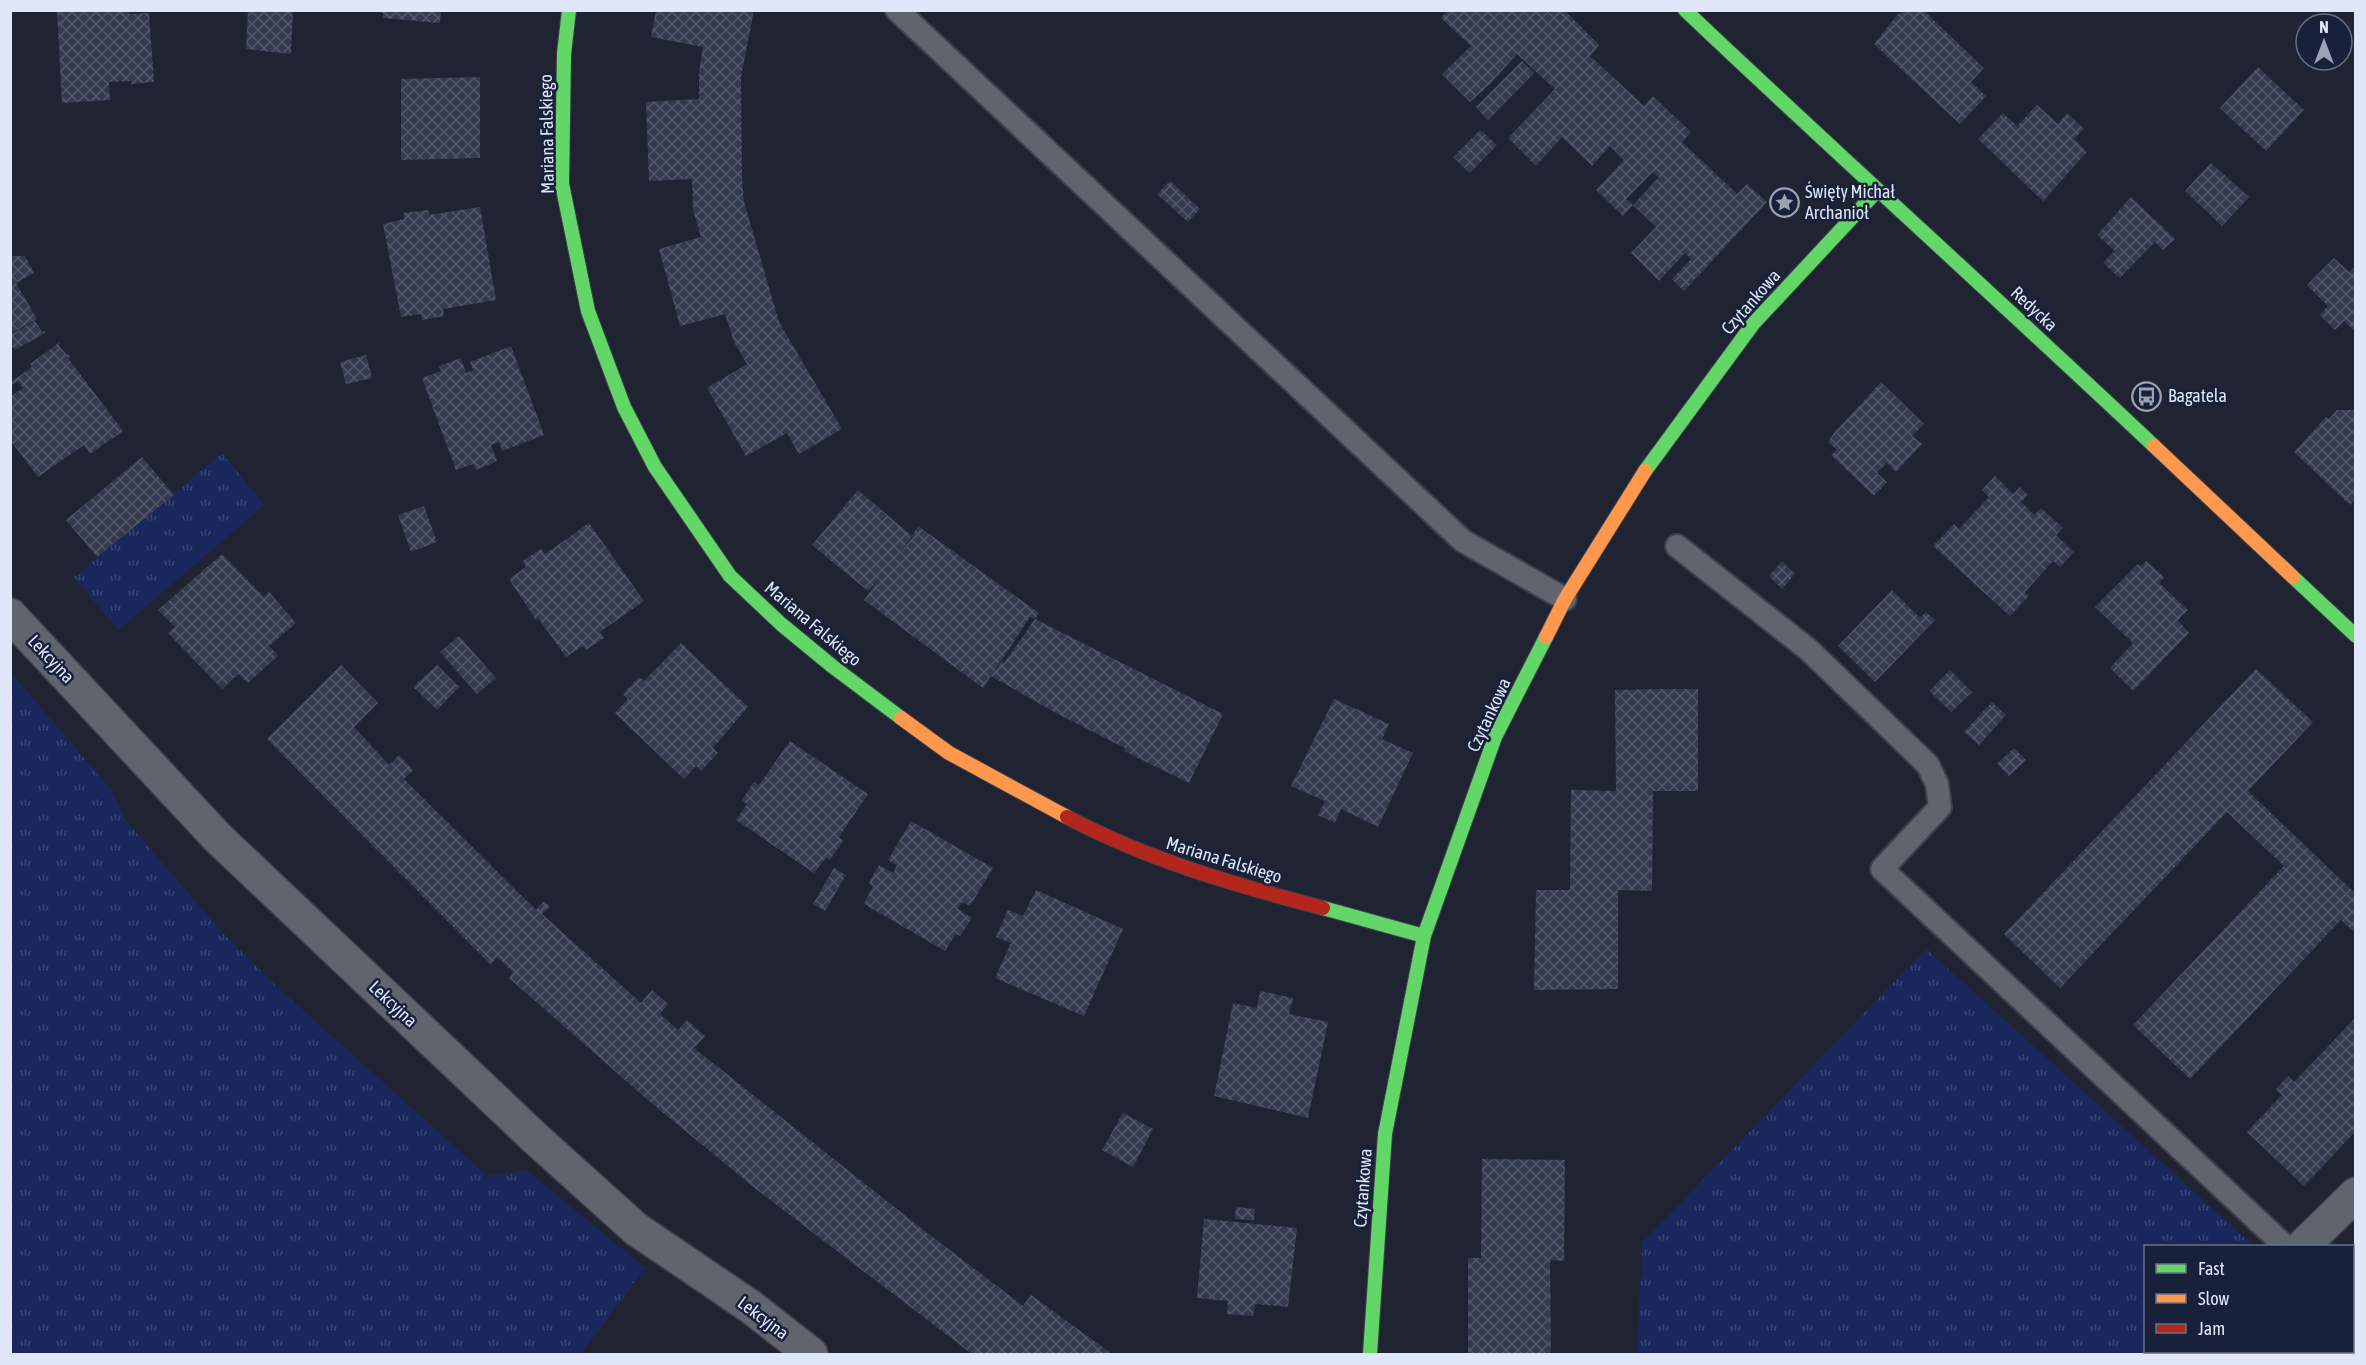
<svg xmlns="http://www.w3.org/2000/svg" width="2366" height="1365" font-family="'Asap Condensed',sans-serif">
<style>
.grass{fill:url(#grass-tufts)}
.building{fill:url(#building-cross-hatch)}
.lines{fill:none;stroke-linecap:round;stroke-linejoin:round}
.lane-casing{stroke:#3e414d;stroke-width:26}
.street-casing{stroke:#3e414d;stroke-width:36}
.fast-casing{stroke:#3e414d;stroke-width:16}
.slow-casing{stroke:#3e414d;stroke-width:16}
.jam-casing{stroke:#3e414d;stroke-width:16}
.lane{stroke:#5f646e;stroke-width:22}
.street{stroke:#5f646e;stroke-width:33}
.fast{stroke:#63d668;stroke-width:14}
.slow{stroke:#ff974d;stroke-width:14}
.jam{stroke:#b3261e;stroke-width:14}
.labels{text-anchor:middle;stroke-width:5;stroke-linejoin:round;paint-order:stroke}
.street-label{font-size:18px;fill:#dfe6f7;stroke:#18213a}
.poi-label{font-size:18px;fill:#dfe6f7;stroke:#18213a;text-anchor:start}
</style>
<defs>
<pattern id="grass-tufts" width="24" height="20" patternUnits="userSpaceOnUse" patternTransform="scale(1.5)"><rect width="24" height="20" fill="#19275d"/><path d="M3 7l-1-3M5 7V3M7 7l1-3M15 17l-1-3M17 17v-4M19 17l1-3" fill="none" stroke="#3a4675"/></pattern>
<pattern id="building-cross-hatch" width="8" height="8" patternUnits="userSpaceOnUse" patternTransform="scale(1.5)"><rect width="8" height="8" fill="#353b4f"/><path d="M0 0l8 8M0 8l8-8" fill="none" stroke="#525769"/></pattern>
</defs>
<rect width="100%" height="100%" fill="#202432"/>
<path class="grass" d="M 222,453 L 264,505 L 118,630 L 74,577 Z
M 10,672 L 110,788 L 127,822 L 222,932 L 275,985 L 487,1176 L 526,1170 L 645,1268 L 581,1354 L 11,1354 Z
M 1926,949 L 2254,1246 L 2146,1246 L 2146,1352 L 2187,1352 L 2185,1354 L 1637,1354 L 1642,1243 Z"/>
<path class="building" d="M 57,10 L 129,10 L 129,14 L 149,13 L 154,82 L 131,84 L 131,81 L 109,82 L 110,100 L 62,103 Z
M 248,10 L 293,10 L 291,54 L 246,49 Z
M 371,10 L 441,10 L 440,23 L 383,18 L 383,13 Z
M 656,10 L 754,10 L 741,77 L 742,178 L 744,202 L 779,322 L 842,429 L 799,454 L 787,433 L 746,456 L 707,388 L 747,364 L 734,342 L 725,314 L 680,326 L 659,249 L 701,237 L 693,210 L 692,179 L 649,181 L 646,102 L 699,99 L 699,72 L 703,47 L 651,37 Z
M 1448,10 L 1547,10 L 1550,13 L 1553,10 L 1564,10 L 1599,45 L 1590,56 L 1644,106 L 1653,96 L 1691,132 L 1682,142 L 1737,194 L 1747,184 L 1767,202 L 1684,291 L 1672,279 L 1691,259 L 1685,253 L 1659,281 L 1631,253 L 1656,227 L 1633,205 L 1659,177 L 1653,172 L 1626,199 L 1633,205 L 1623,216 L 1596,190 L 1624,160 L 1610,146 L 1592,166 L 1562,137 L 1536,166 L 1508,138 L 1555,89 L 1517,54 L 1489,85 L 1470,102 L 1442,74 L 1471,46 L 1441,18 Z
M 1904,10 L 1923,10 L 1984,68 L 1971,82 L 1986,96 L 1960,124 L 1874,44 L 1899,13 L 1901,14 Z
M 1522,61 L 1534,73 L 1488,120 L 1476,107 Z
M 2258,67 L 2304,110 L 2266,151 L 2220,108 Z
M 480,77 L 480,158 L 401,160 L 401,79 Z
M 2037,105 L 2058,124 L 2067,113 L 2084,129 L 2074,139 L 2087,152 L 2043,201 L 1978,139 L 2003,113 L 2017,126 Z
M 1480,130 L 1497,145 L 1470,173 L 1453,157 Z
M 2211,163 L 2249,197 L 2222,226 L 2185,191 Z
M 1170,181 L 1200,209 L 1188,222 L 1157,194 Z
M 2131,197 L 2175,239 L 2163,250 L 2155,242 L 2120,278 L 2103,263 L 2115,251 L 2097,235 Z
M 480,207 L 496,300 L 443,309 L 444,316 L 422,320 L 421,314 L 401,317 L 383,224 L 404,219 L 403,213 L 428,210 L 429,215 Z
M 10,253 L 12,256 L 25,256 L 34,273 L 16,283 L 37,319 L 10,334 Z
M 2334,258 L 2349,272 L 2355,266 L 2355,331 L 2344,321 L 2335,330 L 2320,315 L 2328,306 L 2307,285 Z
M 35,321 L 42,332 L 44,331 L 45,333 L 15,350 L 13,347 L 10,348 L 10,335 Z
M 60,342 L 59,346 L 67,355 L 68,354 L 70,357 L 68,358 L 123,431 L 90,454 L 84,445 L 38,477 L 10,440 L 10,397 L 23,388 L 18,381 L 10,386 L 10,383 L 32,367 L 30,364 Z
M 511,346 L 544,435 L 502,451 L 499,442 L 491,445 L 497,461 L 476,470 L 473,464 L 456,470 L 422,378 L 441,371 L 439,366 L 461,358 L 466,373 L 473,370 L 470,362 Z
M 366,355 L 372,378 L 346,384 L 340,362 Z
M 1881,382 L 1924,424 L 1912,436 L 1922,444 L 1896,472 L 1887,463 L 1877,473 L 1887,482 L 1874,496 L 1831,455 L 1837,450 L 1828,442 L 1834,433 Z
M 2337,410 L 2354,410 L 2355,499 L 2350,505 L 2294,452 L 2326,417 L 2329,419 Z
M 142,457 L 174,495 L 97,557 L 66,520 Z
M 1995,476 L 2013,494 L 2020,487 L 2028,495 L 2021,502 L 2034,515 L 2041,508 L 2063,528 L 2056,535 L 2074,552 L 2060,567 L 2053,561 L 2025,592 L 2029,596 L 2010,616 L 1933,546 L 1954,524 L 1959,529 L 1989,497 L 1982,490 Z
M 858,490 L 912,536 L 896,558 L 913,537 L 912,536 L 918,526 L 1039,613 L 1035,619 L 1030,617 L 983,688 L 864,600 L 880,578 L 868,591 L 812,545 Z
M 424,506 L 437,542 L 411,552 L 398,515 Z
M 589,523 L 644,601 L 600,632 L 604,638 L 586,650 L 583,646 L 566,657 L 538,618 L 536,620 L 509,579 L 526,567 L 522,561 L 541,549 L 545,554 Z
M 222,554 L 264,597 L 269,592 L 296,623 L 269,646 L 278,656 L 248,683 L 238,674 L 222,689 L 168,633 L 175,627 L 158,610 Z
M 1782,561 L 1795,574 L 1782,589 L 1769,576 Z
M 2146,561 L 2164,577 L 2159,583 L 2188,610 L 2178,620 L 2189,633 L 2133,691 L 2110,668 L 2133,643 L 2095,607 L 2138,564 L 2141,566 Z
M 1892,590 L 1920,618 L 1926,612 L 1935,620 L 1875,682 L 1838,646 Z
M 1035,619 L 1223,714 L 1189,783 L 1124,751 L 1125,748 L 1056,713 L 991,676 L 1002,661 L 1004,663 Z
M 459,636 L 496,678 L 477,694 L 440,652 Z
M 681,643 L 748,707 L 713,748 L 718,753 L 701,771 L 696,766 L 684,779 L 615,713 L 628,699 L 623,694 L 639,677 L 644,681 Z
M 341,665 L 378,703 L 354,727 L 389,765 L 399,755 L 413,770 L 404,779 L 536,910 L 544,901 L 550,907 L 542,914 L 641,1003 L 652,990 L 668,1004 L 660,1014 L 678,1030 L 687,1020 L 705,1036 L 694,1048 L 912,1221 L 1023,1306 L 1031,1295 L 1112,1354 L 972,1354 L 757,1190 L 649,1101 L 509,978 L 513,972 L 497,957 L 491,965 L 267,739 Z
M 437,665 L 459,687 L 437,710 L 413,687 Z
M 2256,669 L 2313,722 L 2248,791 L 2355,893 L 2355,933 L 2341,920 L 2190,1079 L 2133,1025 L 2284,866 L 2227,812 L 2060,988 L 2004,934 Z
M 1950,670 L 1972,692 L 1951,712 L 1929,691 Z
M 1658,689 L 1698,689 L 1698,791 L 1653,791 L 1652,891 L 1618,890 L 1618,989 L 1534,990 L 1536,890 L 1570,890 L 1571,790 L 1616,791 L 1615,690 Z
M 1334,699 L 1389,724 L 1382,739 L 1413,753 L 1378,827 L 1341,809 L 1335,823 L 1318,815 L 1325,801 L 1291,786 Z
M 1992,702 L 2006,715 L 1979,745 L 1964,732 Z
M 790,741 L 868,794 L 839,837 L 843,841 L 830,860 L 826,858 L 814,873 L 736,820 L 747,804 L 742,800 L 754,782 L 759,785 Z
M 2014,748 L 2026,760 L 2009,776 L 1997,764 Z
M 911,821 L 993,868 L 970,906 L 962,902 L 958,909 L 972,918 L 960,936 L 956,934 L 945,951 L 864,904 L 873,886 L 869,883 L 879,865 L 893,873 L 897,865 L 888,860 Z
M 834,868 L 846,875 L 825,911 L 813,904 Z
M 1036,890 L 1123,929 L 1084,1016 L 995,978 L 1011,943 L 996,937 L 1008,910 L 1023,916 Z
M 1260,991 L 1293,998 L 1289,1014 L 1328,1022 L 1308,1118 L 1214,1096 L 1233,1003 L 1257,1008 Z
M 2355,1018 L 2355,1132 L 2304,1186 L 2247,1132 L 2282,1095 L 2276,1089 L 2288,1076 L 2294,1082 Z
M 1123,1113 L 1153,1129 L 1133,1167 L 1102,1150 Z
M 1482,1159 L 1565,1160 L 1564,1261 L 1550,1260 L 1551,1354 L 1468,1354 L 1468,1258 L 1481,1258 Z
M 1236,1207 L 1255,1209 L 1254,1220 L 1235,1219 Z
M 1204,1219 L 1297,1228 L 1288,1307 L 1255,1304 L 1253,1316 L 1227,1314 L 1228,1301 L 1197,1298 Z"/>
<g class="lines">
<defs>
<path id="lane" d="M 897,10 L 1463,541 L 1565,599
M 1677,546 L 1809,650 L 1928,765 L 1937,784 L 1940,807 L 1882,869 L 2285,1246"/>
<path id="street" d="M 10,615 L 217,837 L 535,1138 L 636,1229 L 751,1307 L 811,1354
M 2303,1246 L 2356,1194
M 2203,1354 L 2205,1352"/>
<path id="fast" d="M 569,10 L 564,54 L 562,184 L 588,311 L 624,407 L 655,467 L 730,576 L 781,624 L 832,666 L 901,718
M 1685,10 C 1840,157 1999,300 2154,446
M 1645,471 L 1753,324 L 1877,191
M 2293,577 L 2356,636
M 1323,908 L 1424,936
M 1370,1354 L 1385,1134 L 1424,936 L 1495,737 L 1546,637"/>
<path id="slow" d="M 2154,446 L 2293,577
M 1546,637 L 1565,599 L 1645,471
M 901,718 L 949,753 L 1067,817"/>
<path id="jam" d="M 1067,817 C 1148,860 1235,885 1323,908"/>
</defs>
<use href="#lane" class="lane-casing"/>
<use href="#street" class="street-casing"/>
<use href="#fast" class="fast-casing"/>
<use href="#slow" class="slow-casing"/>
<use href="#jam" class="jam-casing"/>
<use href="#lane" class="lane"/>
<use href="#street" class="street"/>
<use href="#fast" class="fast"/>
<use href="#slow" class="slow"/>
<use href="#jam" class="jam"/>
</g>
<defs>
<symbol id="sight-ring" viewBox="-11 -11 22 22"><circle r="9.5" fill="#18213a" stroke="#9ca2b2" stroke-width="1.5"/><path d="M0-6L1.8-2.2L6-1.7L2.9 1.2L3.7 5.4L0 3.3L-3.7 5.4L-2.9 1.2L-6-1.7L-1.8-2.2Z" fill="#9ca2b2"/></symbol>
<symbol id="bus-ring" viewBox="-11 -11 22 22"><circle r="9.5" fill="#18213a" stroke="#9ca2b2" stroke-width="1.5"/><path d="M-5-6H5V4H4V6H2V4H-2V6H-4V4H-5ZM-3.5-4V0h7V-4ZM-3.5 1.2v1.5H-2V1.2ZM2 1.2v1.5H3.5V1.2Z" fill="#9ca2b2"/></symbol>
</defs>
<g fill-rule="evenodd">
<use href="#sight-ring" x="1768" y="186" width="33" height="33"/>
<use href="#bus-ring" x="2130" y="380" width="33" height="33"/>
</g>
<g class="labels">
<g class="street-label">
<text transform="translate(547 134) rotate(-91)" y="6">Mariana Falskiego</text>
<text transform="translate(1751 302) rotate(-49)" y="6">Czytankowa</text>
<text transform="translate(2034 309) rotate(43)" y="6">Redycka</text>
<text transform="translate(813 624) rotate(40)" y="6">Mariana Falskiego</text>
<text transform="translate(51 659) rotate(47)" y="6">Lekcyjna</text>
<text transform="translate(1489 715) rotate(-65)" y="6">Czytankowa</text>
<text transform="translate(1224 860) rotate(17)" y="6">Mariana Falskiego</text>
<text transform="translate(393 1004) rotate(43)" y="6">Lekcyjna</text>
<text transform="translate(1363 1188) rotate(-86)" y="6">Czytankowa</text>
<text transform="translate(763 1318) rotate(37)" y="6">Lekcyjna</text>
</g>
<g class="poi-label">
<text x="1805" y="198">Święty Michał<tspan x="1805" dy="21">Archanioł</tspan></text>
<text x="2168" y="402">Bagatela</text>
</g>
</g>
<rect width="2366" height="1365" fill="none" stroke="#dfe6f7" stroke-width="24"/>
<rect x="2144" y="1245" width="210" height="108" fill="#18213a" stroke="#687086" stroke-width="1.5"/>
<rect x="2156" y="1264" width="30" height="9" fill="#63d668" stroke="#687086" stroke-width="1.5"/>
<text x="2198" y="1275" font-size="18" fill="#dfe6f7">Fast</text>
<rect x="2156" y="1294" width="30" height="9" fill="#ff974d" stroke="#687086" stroke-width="1.5"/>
<text x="2198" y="1305" font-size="18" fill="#dfe6f7">Slow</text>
<rect x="2156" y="1324" width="30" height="9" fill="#b3261e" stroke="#687086" stroke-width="1.5"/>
<text x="2198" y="1335" font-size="18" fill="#dfe6f7">Jam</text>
<g transform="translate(2324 42)"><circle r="28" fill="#18213a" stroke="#687086" stroke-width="1.5"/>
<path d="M0-4.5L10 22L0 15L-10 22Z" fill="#9ca2b2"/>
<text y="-9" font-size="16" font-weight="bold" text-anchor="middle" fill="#dfe6f7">N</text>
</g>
</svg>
